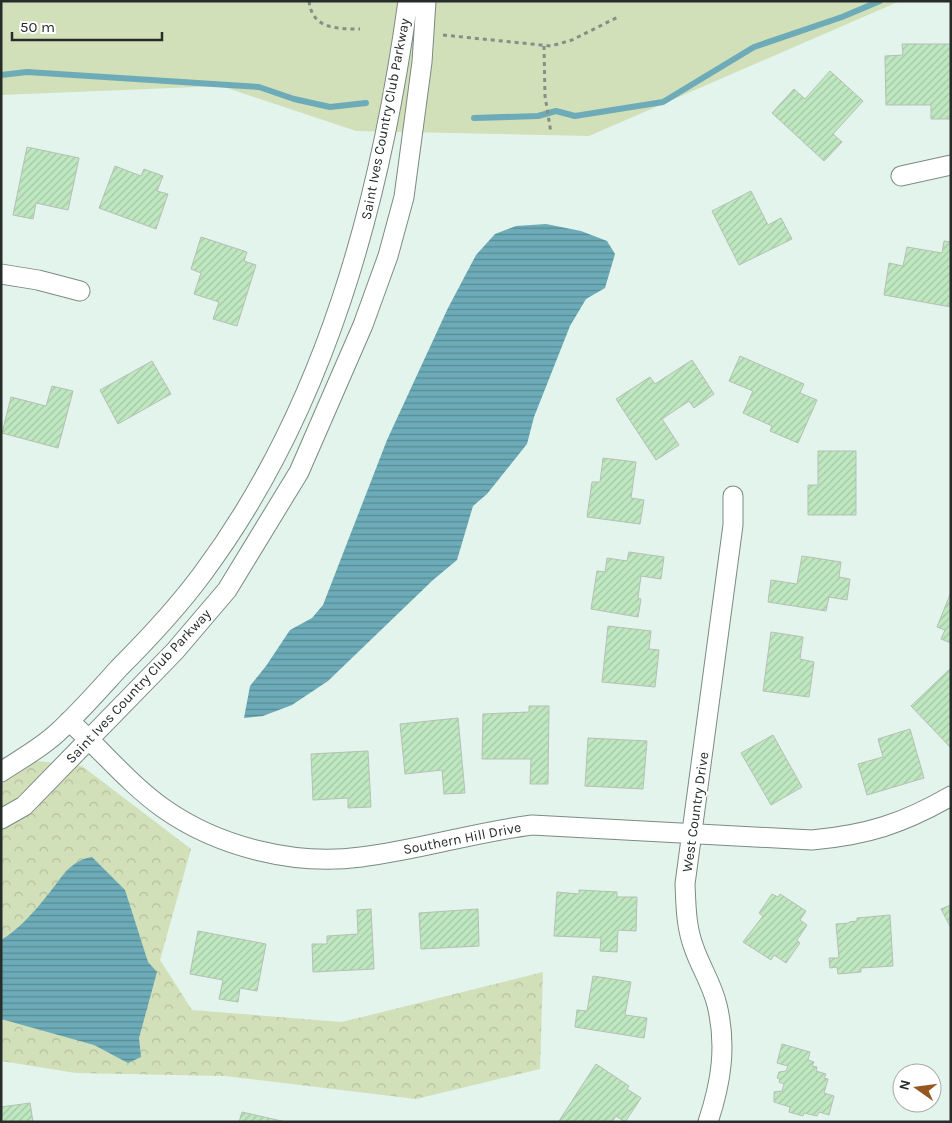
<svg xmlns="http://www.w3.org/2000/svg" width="952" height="1123" font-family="Karla,sans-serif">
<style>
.grass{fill:#d2e0b9}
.forest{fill:url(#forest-crowns)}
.water{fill:url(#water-rules)}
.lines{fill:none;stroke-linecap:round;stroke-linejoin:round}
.stream{stroke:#6cabb7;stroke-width:6}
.building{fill:url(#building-hatch);stroke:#b5c0b5}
.street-casing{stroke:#7b8b84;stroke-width:21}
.path{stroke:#83908a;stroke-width:3;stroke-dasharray:4 4;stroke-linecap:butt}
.street{stroke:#fff;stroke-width:19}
.labels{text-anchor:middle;stroke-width:4;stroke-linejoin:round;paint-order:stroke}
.street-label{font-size:14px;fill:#252c29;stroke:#fff}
</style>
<defs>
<pattern id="forest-crowns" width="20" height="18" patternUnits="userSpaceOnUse" patternTransform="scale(1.25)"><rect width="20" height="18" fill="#d2e0b9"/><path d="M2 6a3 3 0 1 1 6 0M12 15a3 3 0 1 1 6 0" fill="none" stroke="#b4c09f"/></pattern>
<pattern id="water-rules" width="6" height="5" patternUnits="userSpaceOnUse" patternTransform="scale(1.25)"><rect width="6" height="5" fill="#6cabb7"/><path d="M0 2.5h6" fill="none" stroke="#598b95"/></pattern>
<pattern id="building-hatch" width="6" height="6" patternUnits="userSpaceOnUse" patternTransform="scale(1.25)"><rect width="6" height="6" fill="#bfe7c0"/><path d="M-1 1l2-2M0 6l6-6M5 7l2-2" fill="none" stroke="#a4c6a5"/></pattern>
</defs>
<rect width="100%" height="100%" fill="#e2f4ec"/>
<path class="grass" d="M 1,1 L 900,1 L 589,136 L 356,131 L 221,86 L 1,95 Z"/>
<path class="forest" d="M 1,757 L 82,766 L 191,849 L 160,960 L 192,1010 L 342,1022 L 543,972 L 540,1069 L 416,1099 L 224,1076 L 76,1073 L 1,1061 Z"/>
<path class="water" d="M 546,224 L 581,231 L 607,241 L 615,254 L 605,288 L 586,299 L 570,326 L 534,417 L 527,444 L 487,494 L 473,506 L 457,560 L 433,580 L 328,681 L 292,705 L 263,716 L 244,718 L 250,686 L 266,666 L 290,630 L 312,618 L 323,605 L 387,440 L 448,308 L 476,255 L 495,234 L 516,226 Z
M 92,857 L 125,890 L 148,962 L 157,972 L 139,1038 L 141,1057 L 128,1063 L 94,1045 L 1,1019 L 1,940 C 18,930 34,912 46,897 C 60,881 69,860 92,857 Z"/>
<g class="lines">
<path class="stream" d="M 1,75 L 27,72 L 259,87 L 294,99 L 330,107 L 366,103
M 474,118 L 538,116 L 556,111 L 575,116 L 663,102 L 754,47 L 842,17 L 880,1"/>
</g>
<path class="building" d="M 902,44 L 951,44 L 951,119 L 931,119 L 931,105 L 886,105 L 885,56 L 903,55 Z
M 830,71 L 863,101 L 833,134 L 842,142 L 824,161 L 772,113 L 794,89 L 805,99 Z
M 27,147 L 79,158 L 68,210 L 36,203 L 33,219 L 13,215 Z
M 115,166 L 141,176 L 144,169 L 163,176 L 157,191 L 168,194 L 156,229 L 99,208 Z
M 751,191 L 768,225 L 781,218 L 792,239 L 739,265 L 712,211 Z
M 201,237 L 247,252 L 244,261 L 256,265 L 237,326 L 213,319 L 219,302 L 194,294 L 201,273 L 191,269 Z
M 944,241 L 951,242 L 951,307 L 884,295 L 889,263 L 903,266 L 907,247 L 942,253 Z
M 740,356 L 804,384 L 800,393 L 817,400 L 798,443 L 770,431 L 772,426 L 743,413 L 753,391 L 729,381 Z
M 692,360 L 714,394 L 694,408 L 689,401 L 662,419 L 679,445 L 656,460 L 616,399 L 650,377 L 655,384 Z
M 152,361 L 171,394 L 118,424 L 100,390 Z
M 52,386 L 73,391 L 58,448 L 2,433 L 11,397 L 46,406 Z
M 818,451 L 856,451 L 856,515 L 808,515 L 808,485 L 818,485 Z
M 603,458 L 636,462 L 631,498 L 644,500 L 640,524 L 587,517 L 592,482 L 600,482 Z
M 629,552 L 664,557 L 661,579 L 641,576 L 638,598 L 641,599 L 638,617 L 591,609 L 597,571 L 605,572 L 607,558 L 627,561 Z
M 802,556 L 841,562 L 839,577 L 850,579 L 847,600 L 829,597 L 826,611 L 768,602 L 771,580 L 797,584 Z
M 951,592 L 951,643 L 941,639 L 945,630 L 937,627 Z
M 608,626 L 651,631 L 649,649 L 659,650 L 655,687 L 602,682 Z
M 771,632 L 803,637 L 800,659 L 814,662 L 809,697 L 763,691 Z
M 951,668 L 951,748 L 911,706 Z
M 529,706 L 549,706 L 548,784 L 530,784 L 531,759 L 482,759 L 483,714 L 529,712 Z
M 458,718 L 465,793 L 444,794 L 442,770 L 405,774 L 400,724 Z
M 910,729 L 924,778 L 867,795 L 858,764 L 883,757 L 878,739 Z
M 773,735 L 802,787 L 771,805 L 741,753 Z
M 588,738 L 647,741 L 643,789 L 585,786 Z
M 368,751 L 371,807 L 348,808 L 348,798 L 313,800 L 311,754 Z
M 579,890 L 617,892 L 617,897 L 637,897 L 636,931 L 618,930 L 617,952 L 600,951 L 601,938 L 554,936 L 557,892 L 579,894 Z
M 772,894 L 778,897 L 780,894 L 806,911 L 800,920 L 807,925 L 797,940 L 800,943 L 786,963 L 774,955 L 771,960 L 743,942 L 763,916 L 759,913 Z
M 951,905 L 951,928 L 941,909 Z
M 371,909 L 374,969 L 313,972 L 312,944 L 327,944 L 327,936 L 358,934 L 357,910 Z
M 478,909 L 479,946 L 421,949 L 419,913 Z
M 890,915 L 893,966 L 861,968 L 861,972 L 838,974 L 837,967 L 830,968 L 829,958 L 839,958 L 836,924 L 849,923 L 849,922 L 857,921 L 857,918 Z
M 198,931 L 266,944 L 257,991 L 240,988 L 238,1002 L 219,999 L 223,980 L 190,974 Z
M 593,976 L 631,982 L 625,1015 L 647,1018 L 644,1038 L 575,1027 L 577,1010 L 587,1011 Z
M 782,1044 L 810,1052 L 808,1060 L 814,1062 L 812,1066 L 817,1067 L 816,1071 L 826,1074 L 824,1078 L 828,1079 L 824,1093 L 834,1096 L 829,1115 L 819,1112 L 817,1116 L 804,1113 L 803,1116 L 789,1112 L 790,1107 L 774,1102 L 774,1092 L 782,1091 L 784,1084 L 779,1082 L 780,1079 L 777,1078 L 779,1072 L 786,1071 L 788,1066 L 777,1063 Z
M 596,1064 L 629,1086 L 627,1089 L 641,1098 L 625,1122 L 616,1116 L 612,1122 L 561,1122 L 559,1121 Z
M 30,1103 L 33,1122 L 1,1122 L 1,1107 Z
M 242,1112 L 286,1122 L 239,1122 Z"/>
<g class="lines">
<defs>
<path id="street" d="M 901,176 L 951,165
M 1,274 L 38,280 L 80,291
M 69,721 C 101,749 128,783 163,808 C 218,847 295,866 361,857 C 419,850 475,832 532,825 L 812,840 C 867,835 902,824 951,796
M 1,772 C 19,760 41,748 57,733 C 79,713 99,690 119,668 C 149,638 178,607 203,573 C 326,407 380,203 408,1
M 1,819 L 24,806 L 175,651 L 227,590 L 299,472 L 363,325 L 388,256 L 404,197 L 422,62 L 426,1
M 708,1122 C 721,1083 727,1046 717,1005 C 712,984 701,968 694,948 C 686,927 686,906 685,884 L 733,525 L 733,496"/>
</defs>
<use href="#street" class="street-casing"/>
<path class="path" d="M 309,1 C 312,29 337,29 360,29
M 443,35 L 551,46 L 572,40 L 620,16
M 544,46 L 545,96 L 551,133"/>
<use href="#street" class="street"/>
</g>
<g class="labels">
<g class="street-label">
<text transform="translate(385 119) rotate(-79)" y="5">Saint Ives Country Club Parkway</text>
<text transform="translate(138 686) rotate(-47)" y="5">Saint Ives Country Club Parkway</text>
<text transform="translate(695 812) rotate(-82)" y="5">West Country Drive</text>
<text transform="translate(462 838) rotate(-11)" y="5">Southern Hill Drive</text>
</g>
</g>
<rect width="952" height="1123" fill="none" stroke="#252c29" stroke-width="5"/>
<g transform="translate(917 1088) rotate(284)"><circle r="24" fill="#ffffff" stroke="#a8aba9"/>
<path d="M0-4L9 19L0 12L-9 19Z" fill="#96571f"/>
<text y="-8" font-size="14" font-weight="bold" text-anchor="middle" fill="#252c29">N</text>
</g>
<path d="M12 32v8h150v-8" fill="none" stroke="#252c29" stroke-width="2.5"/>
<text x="20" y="32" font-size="15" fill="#252c29" stroke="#ffffff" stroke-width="4" paint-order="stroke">50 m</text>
</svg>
